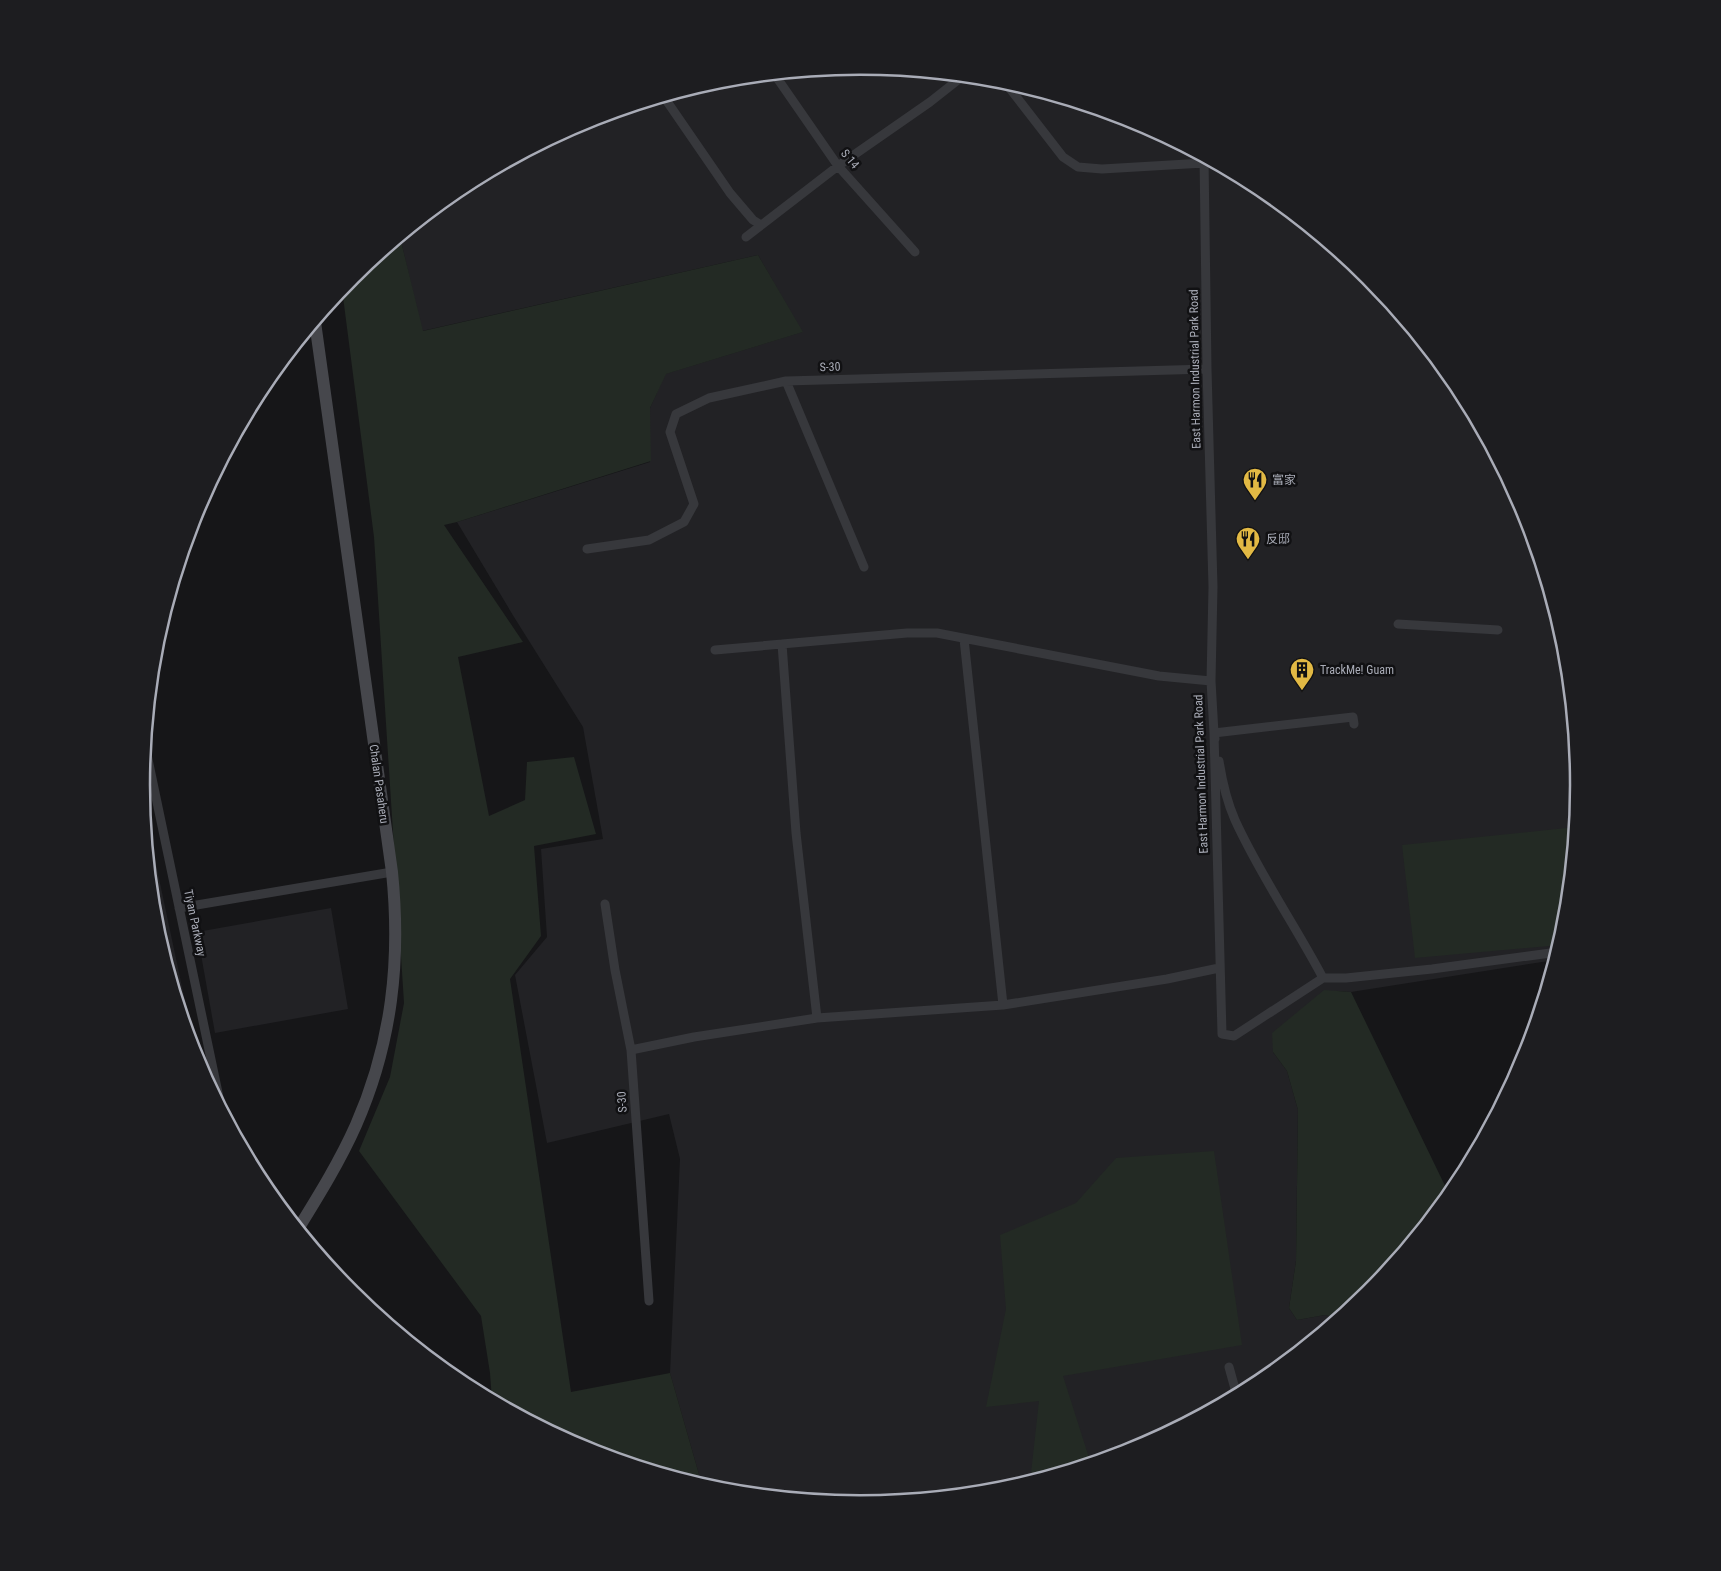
<svg xmlns="http://www.w3.org/2000/svg" width="1721" height="1571" font-family="'Roboto Condensed','Noto Sans SC',sans-serif">
<style>
.built{fill:#222225}
.green{fill:#232a24}
.lines{fill:none;stroke-linecap:round;stroke-linejoin:round}
.minor{stroke:#37383c;stroke-width:9}
.secondary{stroke:#46474c;stroke-width:12}
.labels{text-anchor:middle;stroke-width:5;stroke-linejoin:round;paint-order:stroke}
.street-label{font-size:12px;fill:#a9acb7;stroke:#111113}
.poi-label{font-size:12px;fill:#a9acb7;stroke:#111113;text-anchor:start}
.rim{fill:none;stroke:#a9acb7;stroke-width:2.5}
</style>
<rect width="100%" height="100%" fill="#161618"/>
<path class="built" d="M 861,66 L 1001,80 L 1136,121 L 1260,188 L 1369,277 L 1459,386 L 1525,511 L 1566,645 L 1580,786 L 1566,926 L 1555,960 L 1351,992 L 1337,991 L 1273,1052 L 1287,1071 L 1298,1110 L 1296,1261 L 1289,1308 L 1297,1320 L 1325,1315 L 1339,1319 L 1260,1384 L 1135,1450 L 1001,1491 L 860,1505 L 720,1491 L 702,1485 L 670,1373 L 680,1159 L 669,1114 L 547,1143 L 515,975 L 547,937 L 541,849 L 603,839 L 583,727 L 514,617 L 457,522 L 650,462 L 650,408 L 665,374 L 802,332 L 758,255 L 422,331 L 400,237 L 461,187 L 586,121 L 720,80 Z
M 143,803 L 199,1067 L 196,1060 L 155,926 Z
M 331,908 L 348,1009 L 215,1033 L 197,932 Z"/>
<path class="green" d="M 400,237 L 423,331 L 758,255 L 803,332 L 666,374 L 650,408 L 651,461 L 457,522 L 444,525 L 523,642 L 458,657 L 489,816 L 525,800 L 527,762 L 574,757 L 596,834 L 534,846 L 541,936 L 510,979 L 571,1392 L 670,1373 L 702,1485 L 585,1450 L 492,1400 L 490,1373 L 481,1316 L 359,1151 L 390,1077 L 404,1003 L 374,537 L 342,289 L 352,277 Z
M 1576,827 L 1566,926 L 1560,945 L 1415,958 L 1402,845 Z
M 1324,990 L 1351,992 L 1450,1196 L 1369,1294 L 1339,1319 L 1325,1315 L 1297,1320 L 1289,1308 L 1296,1261 L 1298,1110 L 1287,1071 L 1273,1052 L 1272,1033 Z
M 1214,1151 L 1242,1345 L 1063,1376 L 1091,1464 L 1030,1482 L 1039,1401 L 986,1407 L 1006,1309 L 1000,1235 L 1076,1203 L 1116,1158 Z"/>
<g class="lines">
<path class="minor" d="M 775,75 L 838,166 L 915,252
M 1004,81 L 1063,157 L 1078,167 L 1102,169 L 1204,163
M 664,97 L 730,193 L 753,220 L 761,225
M 1204,157 L 1207,369 L 1213,587 L 1211,681 L 1214,733 L 1222,1034 L 1234,1036 L 1323,978 L 1346,978 L 1432,969 L 1558,952
M 746,237 L 838,166 L 930,102 L 963,76
M 786,381 L 864,567
M 587,549 L 649,540 L 684,522 L 694,504 L 670,432 L 676,414 L 709,398 L 786,381 L 1207,369
M 1398,624 L 1498,630
M 964,639 L 1003,1005
M 782,644 L 796,833 L 817,1018
M 715,650 L 907,633 L 937,633 L 1159,676 L 1211,681
M 1215,739 L 1214,733 L 1353,717 L 1354,724
M 145,745 L 221,1107
M 1219,761 C 1222,780 1227,802 1235,820 C 1260,875 1295,925 1323,978
M 605,904 L 615,970 L 631,1050 L 649,1301
M 179,908 L 392,872
M 631,1050 L 694,1037 L 817,1018 L 1003,1005 L 1167,979 L 1219,968
M 282,1209 L 289,1217
M 1229,1367 L 1237,1396"/>
<path class="secondary" d="M 298,1229 C 319,1195 340,1161 356,1125 C 392,1043 401,961 392,872 L 315,322"/>
</g>
<defs>
<symbol id="restaurant-pin" viewBox="-11 -11 22 30"><path d="M0 17L-7.5 6A9.5 9.5 0 1 1 7.5 6Z" fill="#e2b944" stroke="#111113"/><path d="M-5-6h1v4h1v-4h1v4h1v-4h1v5L-1.5 .5V6h-2V.5L-5-1ZM5-6V6H3V1.5H1.5Q1.5-4 5-6Z" fill="#111"/></symbol>
<symbol id="building-pin" viewBox="-11 -11 22 30"><path d="M0 17L-7.5 6A9.5 9.5 0 1 1 7.5 6Z" fill="#e2b944" stroke="#111113"/><path d="M-4-6H4V6H1V3H-1V6H-4ZM-2.5-4.3h1.7v1.8h-1.7ZM.8-4.3h1.7v1.8H.8ZM-2.5-1h1.7V.8h-1.7ZM.8-1h1.7V.8H.8Z" fill="#111"/></symbol>
</defs>
<g fill-rule="evenodd">
<use href="#restaurant-pin" x="1241" y="466" width="28" height="38"/>
<use href="#restaurant-pin" x="1234" y="525" width="28" height="38"/>
<use href="#building-pin" x="1288" y="656" width="28" height="38"/>
</g>
<g class="labels">
<g class="street-label">
<text transform="translate(850 159) rotate(51)" y="4">S 14</text>
<text transform="translate(830 367) rotate(-2)" y="4">S-30</text>
<text transform="translate(1195 369) rotate(-91)" y="4">East Harmon Industrial Park Road</text>
<text transform="translate(1201 774) rotate(-92)" y="4">East Harmon Industrial Park Road</text>
<text transform="translate(379 784) rotate(82)" y="4">Chalan Pasaheru</text>
<text transform="translate(195 923) rotate(78)" y="4">Tiyan Parkway</text>
<text transform="translate(622 1102) rotate(-94)" y="4">S-30</text>
</g>
<g class="poi-label">
<text x="1272" y="484">富家</text>
<text x="1266" y="543">反邸</text>
<text x="1320" y="674">TrackMe! Guam</text>
</g>
</g>
<path d="M0 0H1721V1571H0ZM150 785a710 710 0 1 1 1420 0a710 710 0 1 1-1420 0Z" fill="#1d1d20" fill-rule="evenodd"/>
<path class="rim" d="M150 785a710 710 0 1 1 1420 0a710 710 0 1 1-1420 0Z"/>
</svg>
